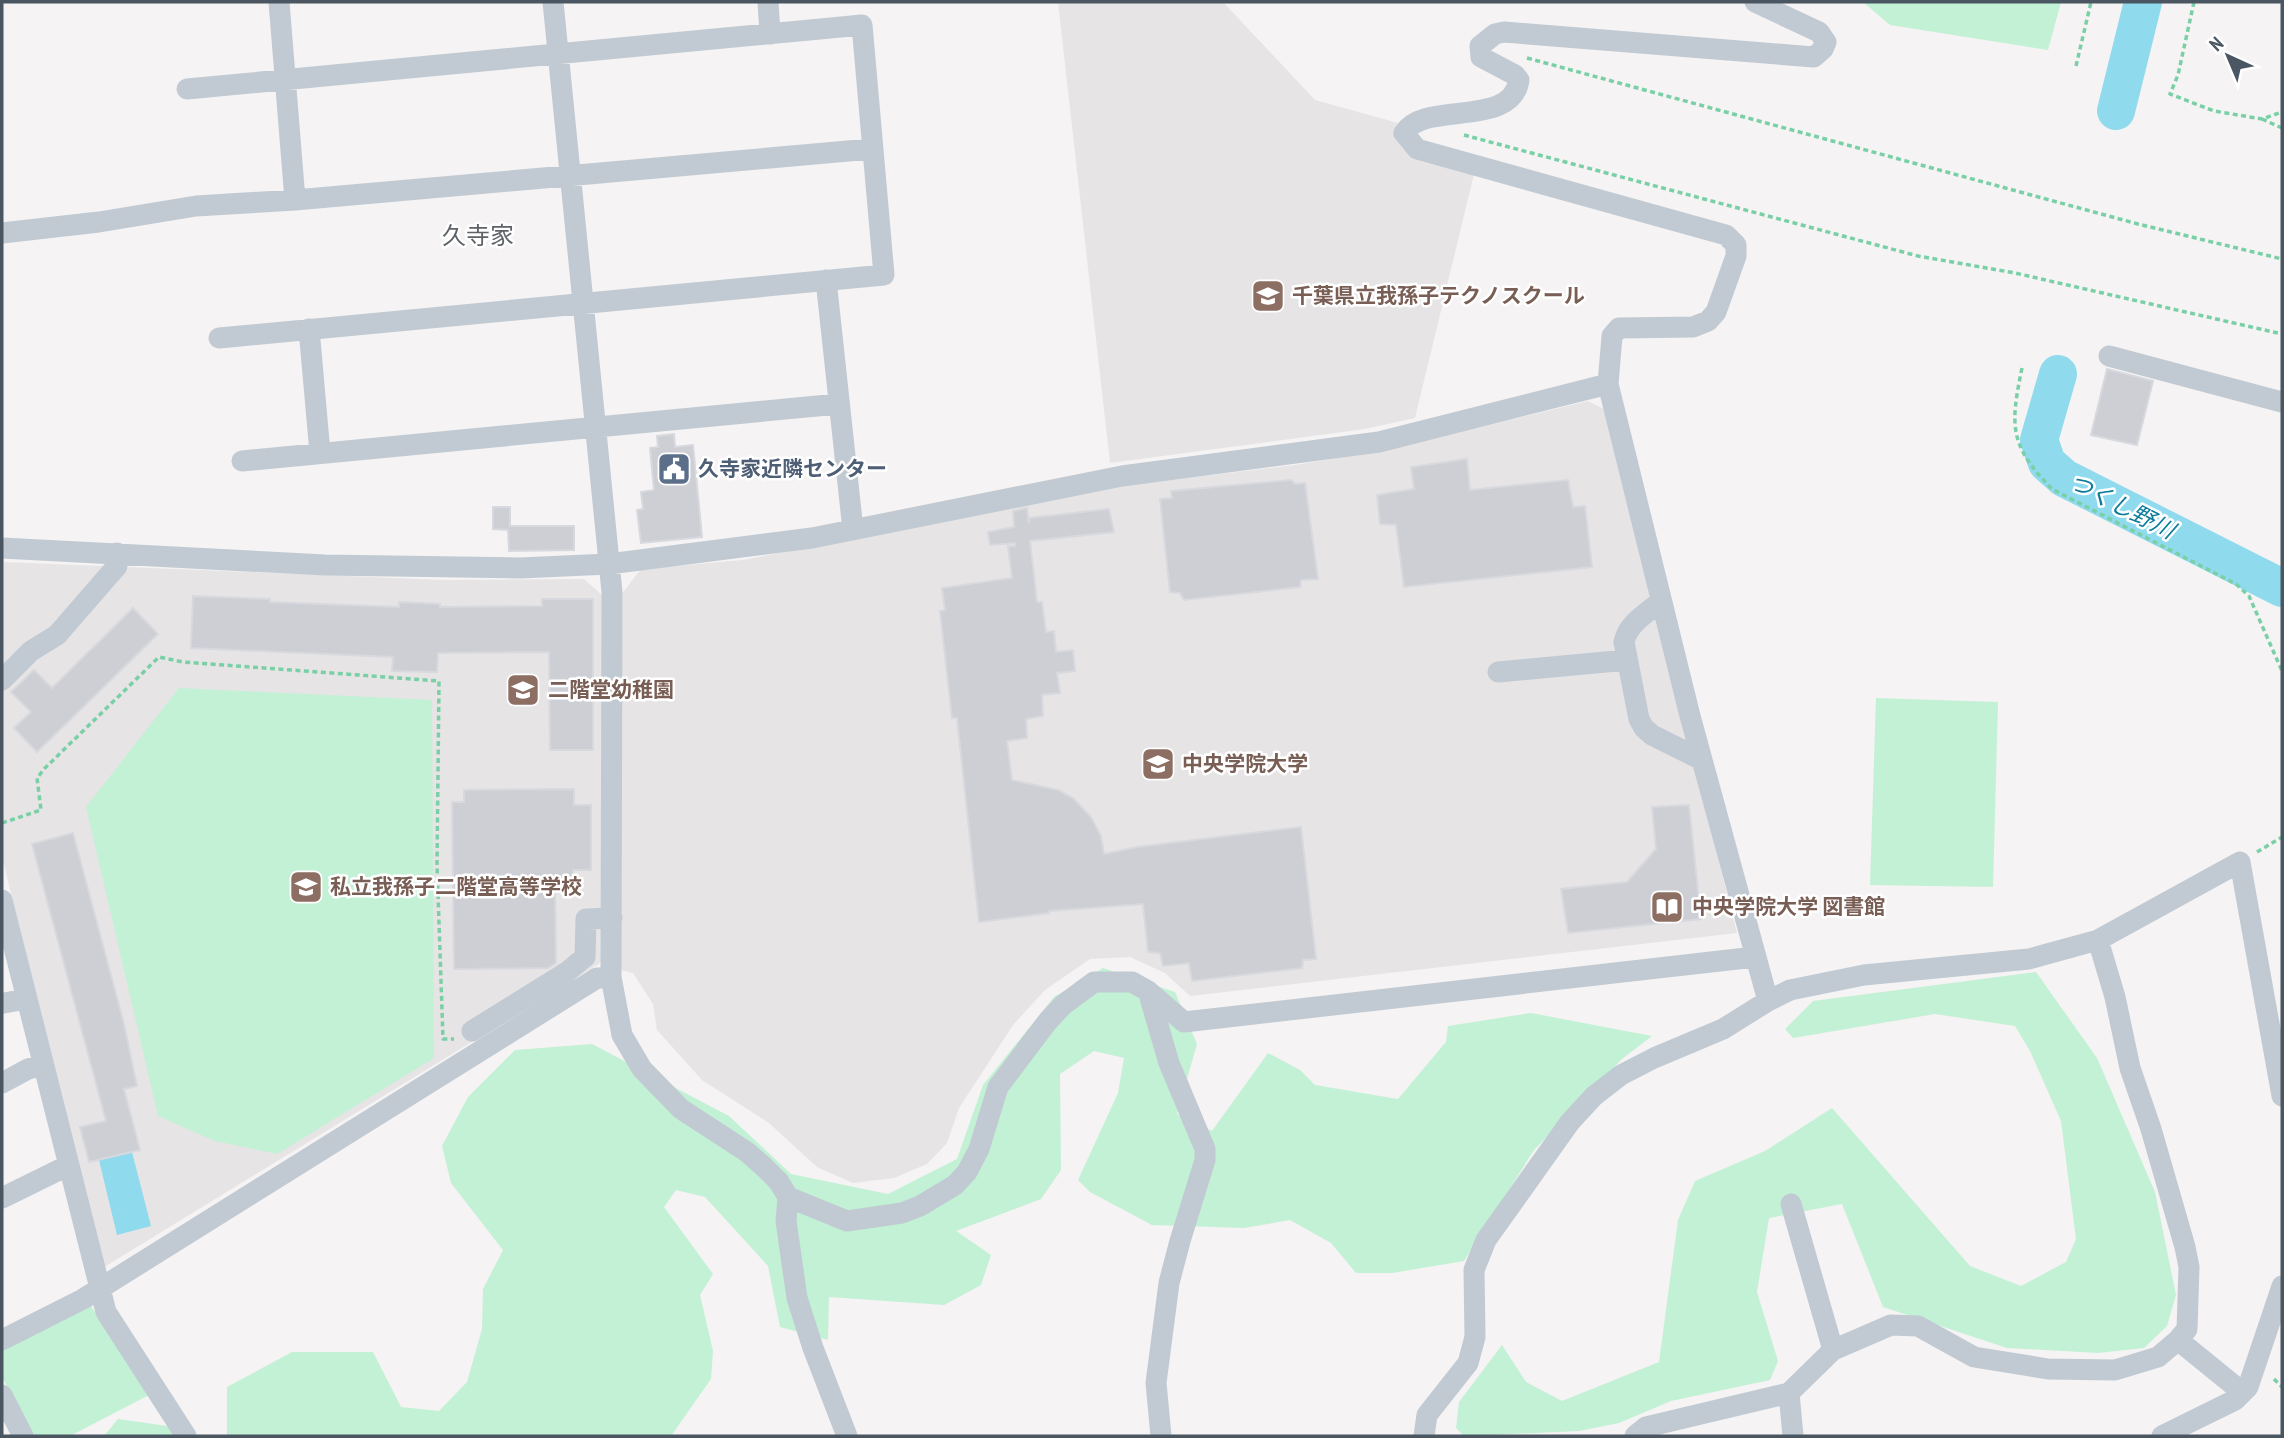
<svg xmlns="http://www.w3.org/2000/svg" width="2284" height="1438" font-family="'PT Sans Narrow','Noto Sans JP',sans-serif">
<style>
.education{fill:#e6e4e5}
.green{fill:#c3f1d5}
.water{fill:#90daee}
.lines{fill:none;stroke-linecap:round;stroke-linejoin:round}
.river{stroke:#90daee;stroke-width:38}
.building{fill:#cdcfd5;stroke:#d7d9de;stroke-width:2}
.path{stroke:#7ad0a6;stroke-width:3.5;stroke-dasharray:5 3.5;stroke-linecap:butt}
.minor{stroke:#c1cad2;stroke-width:21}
.labels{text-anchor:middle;stroke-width:5;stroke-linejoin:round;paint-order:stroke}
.education-label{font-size:21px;font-weight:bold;fill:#785e54;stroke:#fff;text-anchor:start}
.service-label{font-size:21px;font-weight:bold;fill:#4e5e75;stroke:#fff;text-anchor:start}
.water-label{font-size:23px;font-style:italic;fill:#0c7c9b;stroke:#fff}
.quarter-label{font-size:24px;fill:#5f6368;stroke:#fff}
</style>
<rect width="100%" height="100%" fill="#f5f3f3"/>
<path class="education" d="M 1058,2 L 1223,2 L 1315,100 L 1398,123 L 1395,133 L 1402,148 L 1415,157 L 1474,174 L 1415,418 L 1365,429 L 1110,463 Z
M 1588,401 L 1606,410 L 1737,933 L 1190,996 L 1165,973 L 1130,957 L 1090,959 L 1045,990 L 1013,1025 L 959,1108 L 947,1143 L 927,1164 L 894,1178 L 853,1183 L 817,1167 L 769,1123 L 702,1080 L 657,1030 L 653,1004 L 633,973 L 621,970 L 621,595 L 641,569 L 743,560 L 1121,486 L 1295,465 L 1385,450 Z
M 2,562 L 445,580 L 584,579 L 602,595 L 602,962 L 101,1269 L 2,856 Z"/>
<path class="green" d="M 1863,2 L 2061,2 L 2048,50 L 1890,25 Z
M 179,688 L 432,700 L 434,1058 L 277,1154 L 215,1141 L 158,1116 L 86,807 Z
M 1876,698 L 1998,702 L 1993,887 L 1870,885 Z
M 1103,968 L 1175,992 L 1197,1044 L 1177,1114 L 1212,1131 L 1268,1053 L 1300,1070 L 1315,1085 L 1398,1099 L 1446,1042 L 1448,1026 L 1531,1013 L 1652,1036 L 1622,1059 L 1534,1150 L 1464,1261 L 1392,1273 L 1356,1273 L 1331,1243 L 1290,1220 L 1244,1228 L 1152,1225 L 1090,1192 L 1078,1180 L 1118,1093 L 1124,1058 L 1094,1051 L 1060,1074 L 1061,1170 L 1041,1199 L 956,1231 L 991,1255 L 981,1285 L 944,1305 L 829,1297 L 828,1340 L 780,1327 L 768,1266 L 705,1197 L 676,1190 L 664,1207 L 713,1274 L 700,1295 L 713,1351 L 711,1379 L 671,1436 L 227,1436 L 227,1387 L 292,1352 L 373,1352 L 401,1407 L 439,1411 L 467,1382 L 482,1329 L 483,1289 L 503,1250 L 451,1183 L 442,1146 L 468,1097 L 515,1050 L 592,1044 L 729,1116 L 791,1174 L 888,1194 L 957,1159 L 983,1085 L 1054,997 Z
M 2036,972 L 2097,1058 L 2155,1192 L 2176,1295 L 2167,1326 L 2144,1348 L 2098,1353 L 2007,1348 L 1883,1307 L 1842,1204 L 1769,1218 L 1757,1292 L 1778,1361 L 1770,1380 L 1671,1401 L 1619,1423 L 1579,1431 L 1464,1436 L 1456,1428 L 1459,1402 L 1502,1345 L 1526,1382 L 1562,1401 L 1659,1362 L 1678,1220 L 1695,1181 L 1765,1151 L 1832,1108 L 1970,1266 L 2021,1286 L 2066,1262 L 2076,1239 L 2061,1121 L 2030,1051 L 2015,1026 L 1935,1014 L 1793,1038 L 1785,1029 L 1813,1001 Z
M 89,1303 L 149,1395 L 70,1436 L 34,1436 L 2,1377 L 2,1349 Z
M 118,1419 L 181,1428 L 180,1436 L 104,1436 Z"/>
<path class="water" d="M 132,1152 L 151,1226 L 117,1235 L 99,1160 Z"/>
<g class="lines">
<path class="river" d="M 2116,111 L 2143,2
M 2058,374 L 2039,440 L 2047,463 L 2064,478 L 2282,588"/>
</g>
<path class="building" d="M 2107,369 L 2153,381 L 2137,445 L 2091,435 Z
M 674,434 L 675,447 L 693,445 L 702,537 L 641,543 L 637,510 L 643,509 L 641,492 L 654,490 L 650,448 L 658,447 L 657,436 Z
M 1467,459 L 1470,490 L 1568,480 L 1573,507 L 1585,506 L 1592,567 L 1404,587 L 1396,525 L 1380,524 L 1377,495 L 1414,489 L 1411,467 Z
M 1291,480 L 1295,484 L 1305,483 L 1318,579 L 1301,580 L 1300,587 L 1184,600 L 1180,593 L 1170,592 L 1160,499 L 1172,498 L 1171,491 Z
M 493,507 L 510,507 L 510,526 L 574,526 L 574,550 L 509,551 L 508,530 L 493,529 Z
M 1027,508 L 1029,523 L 1029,518 L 1109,509 L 1114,532 L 1030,541 L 1037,602 L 1042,602 L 1046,632 L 1054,631 L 1056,652 L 1073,650 L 1075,671 L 1057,673 L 1060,693 L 1042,695 L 1043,716 L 1026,719 L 1027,738 L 1007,741 L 1012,780 L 1058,790 L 1073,798 L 1091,817 L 1101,836 L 1104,854 L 1137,847 L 1301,827 L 1316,959 L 1303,960 L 1302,968 L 1192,981 L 1189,963 L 1163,966 L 1160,953 L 1148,952 L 1143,904 L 1049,911 L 1049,913 L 979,922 L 957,718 L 952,718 L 940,611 L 945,610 L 942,588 L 1012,578 L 1008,546 L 1015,546 L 1015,543 L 990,545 L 988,532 L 1014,527 L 1013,511 Z
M 193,596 L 270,599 L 270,602 L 399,607 L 399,602 L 440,604 L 440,607 L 542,606 L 542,599 L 593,599 L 593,750 L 550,750 L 549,652 L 438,653 L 437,672 L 392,671 L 393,657 L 191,648 Z
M 133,608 L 158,634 L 37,752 L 14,728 L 31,712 L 11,692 L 34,670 L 52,688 Z
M 574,789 L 574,805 L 591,805 L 591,870 L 573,870 L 573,883 L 555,883 L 556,963 L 548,968 L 454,969 L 452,802 L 464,802 L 464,790 Z
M 1689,805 L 1701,919 L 1568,933 L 1561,889 L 1627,882 L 1656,849 L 1652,807 Z
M 73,833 L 124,1024 L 137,1086 L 124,1089 L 140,1150 L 89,1162 L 80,1127 L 106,1121 L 32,844 Z"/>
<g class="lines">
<path class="path" d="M 2194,2 L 2178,75 L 2170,94 L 2214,111 L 2262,119 L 2282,112
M 1527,58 L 2138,224 L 2282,259
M 2076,66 L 2091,2
M 2262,119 L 2282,128
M 1464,135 L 1918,256 L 2015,273 L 2282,334
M 2022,368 C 2010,426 2009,445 2052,489 L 2236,584 L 2249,596 L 2282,671
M 2,823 L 41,810 L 37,778 L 45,768 L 159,657 L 183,662 L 439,681 L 437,865 L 443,1039 L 454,1039
M 2257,852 L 2282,837
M 2274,1379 L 2282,1387"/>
<path class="minor" d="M 279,2 L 295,200
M 553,2 L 612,592 L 611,977
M 768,2 L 770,34
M 187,89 L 862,25 L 884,275 L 219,338
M 2,233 L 99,222 L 196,206 L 295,200 L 871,149
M 826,280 L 853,530
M 309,329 L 320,453
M 2109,356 L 2282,402
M 1608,384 L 1612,336 L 1619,328 L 1693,327 L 1708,321 L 1716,312 L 1736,256 L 1736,245 L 1726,235 L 1417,149 L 1404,133 C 1424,100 1512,129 1519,80 L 1515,75 L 1481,57 L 1480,46 L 1495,34 L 1504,32 L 1814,57 L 1823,49 L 1826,42 L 1819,32 L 1755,2
M 242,461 L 838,404
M 2,548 L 325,565 L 520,568 L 609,564 L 812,538 L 1122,476 L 1379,442 L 1608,384 L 1690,716 L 1768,1001 L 1723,1029 L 1654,1058 L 1621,1075 L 1594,1096 L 1570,1122 L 1486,1240 L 1474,1270 L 1475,1337 L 1468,1363 L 1427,1415 L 1424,1436
M 1661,601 C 1647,613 1628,623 1624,642 L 1639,719 L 1644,728 L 1652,735 L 1702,760
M 1498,672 L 1627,660
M 2,680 L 31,651 L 57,635 L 117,566 L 117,553
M 2,900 L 106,1312 L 186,1436
M 2098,940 L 2240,862 L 2282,1096
M 1148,991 L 1169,1063 L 1205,1149 L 1205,1160 L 1180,1241 L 1169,1283 L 1156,1383 L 1161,1436
M 4,1003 L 26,999
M 472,1031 L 567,972 L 585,957 L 586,919 L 612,918
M 2,1083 L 28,1069 L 43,1065
M 788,1197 L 847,1221 L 902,1213 L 920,1206 L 955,1185 L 967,1172 L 979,1149 L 998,1087 L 1048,1021 L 1063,1005 L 1094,982 L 1132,982 L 1148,991 L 1184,1022 L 1755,957
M 2,1198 L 69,1165
M 1791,1204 L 1833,1350
M 2,1340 L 83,1299 L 597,978 L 611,977 L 622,1035 L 642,1069 L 681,1109 L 747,1152 L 763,1166 L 779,1182 L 788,1197 L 786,1221 L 797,1298 L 813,1348 L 847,1436
M 2178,1340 L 2242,1392
M 1789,1393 L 1793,1436
M 2,1395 L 23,1436
M 1635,1436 L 1646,1427 L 1789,1393 L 1833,1350 L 1891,1325 L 1918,1326 L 1974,1357 L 2048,1369 L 2115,1370 L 2158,1357 L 2178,1340 L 2187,1329 L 2189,1267 L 2185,1247 L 2151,1129 L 2130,1068 L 2115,997 L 2098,940 L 2029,959 L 1864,975 L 1790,990 L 1768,1001
M 2162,1436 L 2235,1400 L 2248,1387 L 2282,1286"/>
</g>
<defs>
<symbol id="university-square" viewBox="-11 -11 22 22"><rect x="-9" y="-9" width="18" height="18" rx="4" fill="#8d6e63" stroke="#fff"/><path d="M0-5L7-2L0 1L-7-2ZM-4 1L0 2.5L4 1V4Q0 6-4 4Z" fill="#fff"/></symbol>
<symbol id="civic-square" viewBox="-11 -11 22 22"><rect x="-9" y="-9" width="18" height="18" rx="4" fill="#5c6f8a" stroke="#fff"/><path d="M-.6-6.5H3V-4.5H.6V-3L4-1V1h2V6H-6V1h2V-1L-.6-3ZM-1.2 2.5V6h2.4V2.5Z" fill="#fff"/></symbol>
<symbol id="school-square" viewBox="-11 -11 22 22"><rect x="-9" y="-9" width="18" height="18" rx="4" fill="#8d6e63" stroke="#fff"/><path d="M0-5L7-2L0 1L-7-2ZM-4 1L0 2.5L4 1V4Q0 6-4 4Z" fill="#fff"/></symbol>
<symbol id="library-square" viewBox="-11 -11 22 22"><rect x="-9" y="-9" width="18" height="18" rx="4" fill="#8d6e63" stroke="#fff"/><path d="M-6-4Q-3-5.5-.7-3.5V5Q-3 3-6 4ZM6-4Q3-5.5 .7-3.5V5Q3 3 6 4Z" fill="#fff"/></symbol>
</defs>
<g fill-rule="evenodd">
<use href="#university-square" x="1249" y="277" width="38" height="38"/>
<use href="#civic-square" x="655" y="450" width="38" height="38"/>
<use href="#school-square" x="504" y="671" width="38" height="38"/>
<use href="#university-square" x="1139" y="745" width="38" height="38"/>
<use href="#school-square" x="287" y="868" width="38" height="38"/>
<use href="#library-square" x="1648" y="888" width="38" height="38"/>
</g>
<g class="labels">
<g class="education-label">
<text x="1292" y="303">千葉県立我孫子テクノスクール</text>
<text x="548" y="697">二階堂幼稚園</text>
<text x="1182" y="771">中央学院大学</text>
<text x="330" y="894">私立我孫子二階堂高等学校</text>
<text x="1692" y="914">中央学院大学 図書館</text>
</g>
<g class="service-label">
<text x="698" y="476">久寺家近隣センター</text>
</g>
<g class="water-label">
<text transform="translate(2122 506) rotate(27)" y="8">つくし野川</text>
</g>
<g class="quarter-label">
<text x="478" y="244">久寺家</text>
</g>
</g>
<rect width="2284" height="1438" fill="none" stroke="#4a5661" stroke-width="7"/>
<g transform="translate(2228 56) rotate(316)" stroke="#ffffff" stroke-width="5" paint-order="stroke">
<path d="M0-5L12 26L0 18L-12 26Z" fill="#4a5661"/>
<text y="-10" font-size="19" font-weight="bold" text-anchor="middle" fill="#4a5661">N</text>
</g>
</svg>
